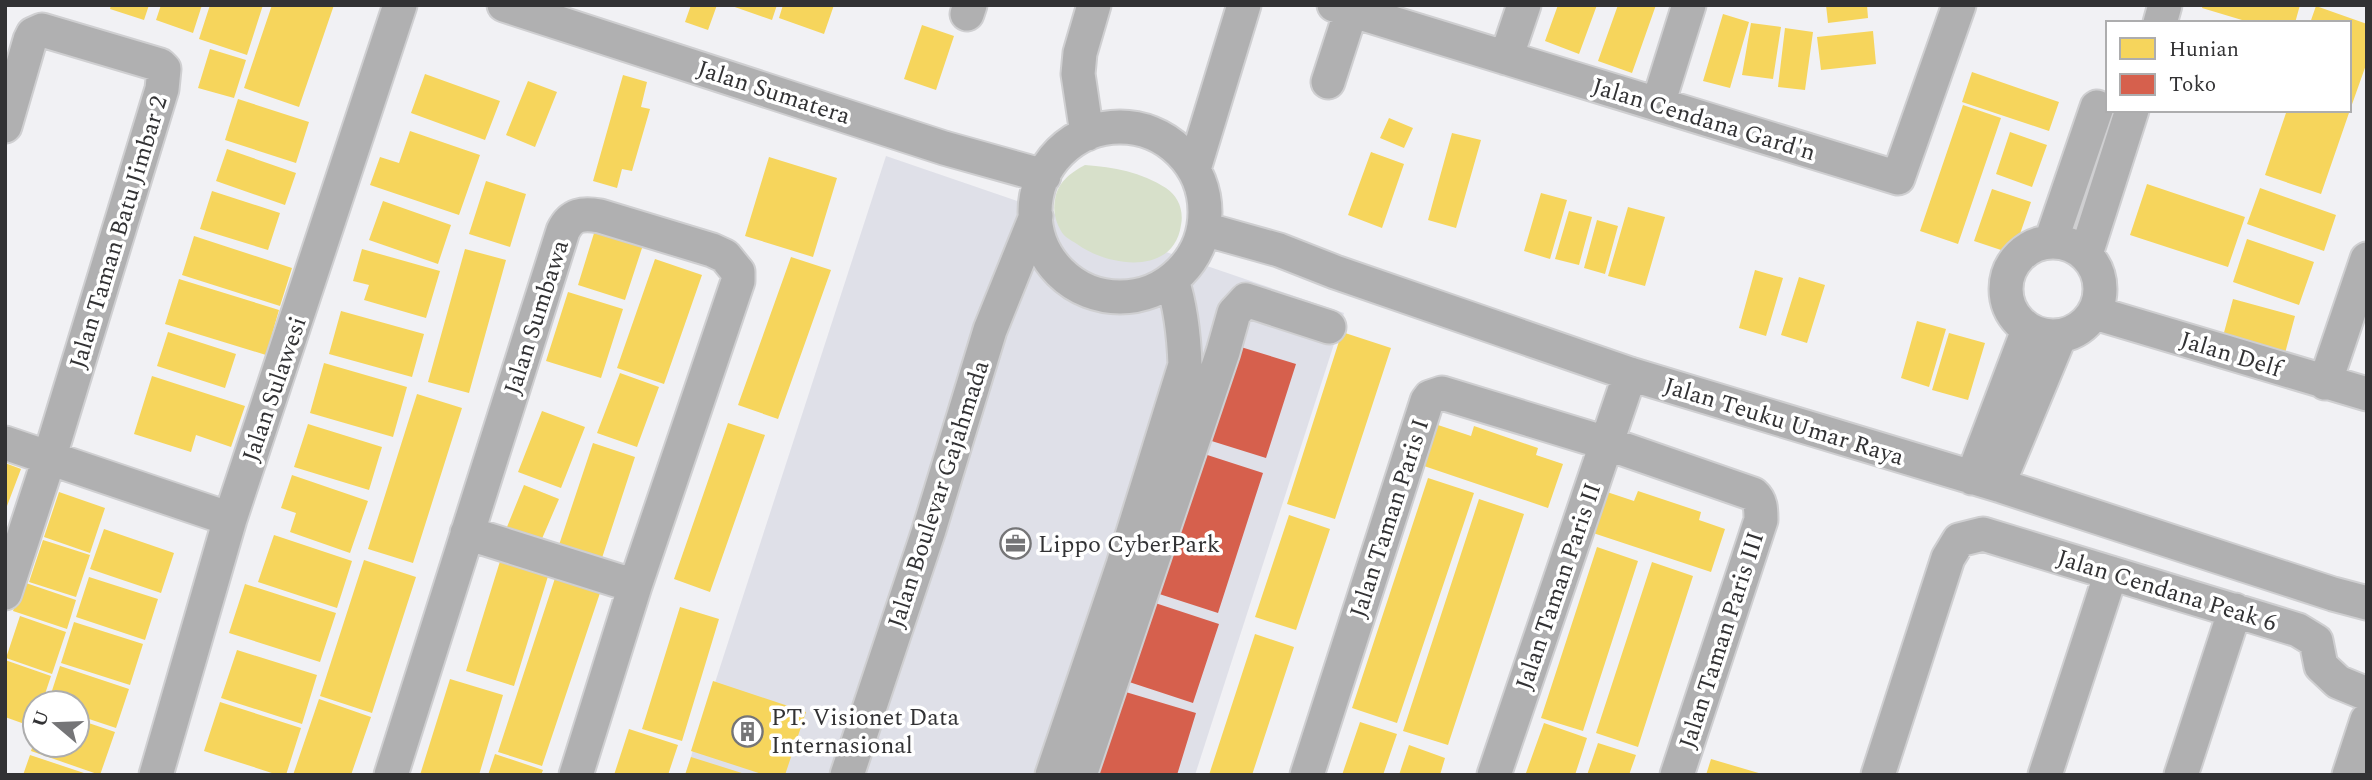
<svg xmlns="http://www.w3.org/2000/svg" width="2372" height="780" font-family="Spectral,serif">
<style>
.built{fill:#dfe0e8}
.green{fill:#d7e0ca}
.homes{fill:#f6d55c}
.shops{fill:#d6604d}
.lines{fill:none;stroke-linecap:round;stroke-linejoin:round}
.minor-casing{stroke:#cfcfd1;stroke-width:37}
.minor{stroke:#b0b0b1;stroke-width:33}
.labels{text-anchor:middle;stroke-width:7;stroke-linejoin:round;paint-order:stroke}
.street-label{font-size:24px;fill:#323234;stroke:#fff}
.poi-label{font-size:24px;fill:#323234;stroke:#fff;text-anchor:start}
</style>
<rect width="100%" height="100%" fill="#f1f1f4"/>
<path class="built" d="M 886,156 L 1344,313 L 1195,775 L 685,775 Z"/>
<path class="green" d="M 1085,165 C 1114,167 1141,172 1166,188 C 1178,196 1184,210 1181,225 C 1174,276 1108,267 1077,244 C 1071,240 1064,237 1061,231 C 1055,221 1053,211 1055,200 C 1057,183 1070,173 1085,165 Z"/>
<path class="homes" d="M 111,5 L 149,5 L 144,20 L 110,9 Z
M 161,5 L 202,5 L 193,33 L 156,20 Z
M 210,5 L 263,5 L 247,55 L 199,39 Z
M 272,5 L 334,5 L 299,107 L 244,88 Z
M 691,5 L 717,5 L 708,30 L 685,22 Z
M 729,5 L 777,5 L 772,20 Z
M 783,5 L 834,5 L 824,34 L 779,18 Z
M 1558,5 L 1597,5 L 1579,54 L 1545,41 Z
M 1618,5 L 1656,5 L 1632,73 L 1598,61 Z
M 1826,5 L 1867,5 L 1868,18 L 1828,23 Z
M 2203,5 L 2300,5 L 2295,23 L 2252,23 L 2202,8 Z
M 2316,6 L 2367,24 L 2367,62 L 2350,110 L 2349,23 L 2310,23 Z
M 1723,14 L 1749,22 L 1730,88 L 1703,81 Z
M 1751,23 L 1781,27 L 1773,79 L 1742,75 Z
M 922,25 L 954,36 L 936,90 L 904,79 Z
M 1785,28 L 1813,32 L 1805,90 L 1778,87 Z
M 1873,31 L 1876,64 L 1821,70 L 1817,37 Z
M 210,49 L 246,60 L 234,98 L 198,88 Z
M 1972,72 L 2059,102 L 2049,131 L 1962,102 Z
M 425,74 L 500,101 L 485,140 L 411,113 Z
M 623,75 L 647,82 L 641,107 L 650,109 L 632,171 L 622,169 L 617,188 L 593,181 Z
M 528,81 L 557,92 L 535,147 L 506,135 Z
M 238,99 L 309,122 L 296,163 L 225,140 Z
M 1963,105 L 2001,118 L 1958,244 L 1920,231 Z
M 2287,110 L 2350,110 L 2321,194 L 2265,175 Z
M 1389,118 L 1413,128 L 1404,148 L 1380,138 Z
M 410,131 L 480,155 L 459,215 L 370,185 L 380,157 L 399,163 Z
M 2010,132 L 2047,145 L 2032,187 L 1996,174 Z
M 1452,133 L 1481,140 L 1456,228 L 1428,220 Z
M 227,149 L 296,173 L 285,205 L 216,181 Z
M 1371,152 L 1404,164 L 1382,228 L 1348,215 Z
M 769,157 L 837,178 L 813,257 L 745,236 Z
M 486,181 L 526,194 L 510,247 L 469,234 Z
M 2147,184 L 2245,217 L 2228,267 L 2130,235 Z
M 2260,188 L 2336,215 L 2324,251 L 2247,224 Z
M 1992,189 L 2031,202 L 2013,254 L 1974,241 Z
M 212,191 L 280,213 L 268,250 L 200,229 Z
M 1541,193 L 1567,200 L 1550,259 L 1524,251 Z
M 383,201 L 451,225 L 438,264 L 369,240 Z
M 1628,207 L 1665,217 L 1645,286 L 1608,276 Z
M 1569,211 L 1592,217 L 1579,265 L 1555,259 Z
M 1597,220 L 1618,226 L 1605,274 L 1584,268 Z
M 595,230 L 643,245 L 625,300 L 578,285 Z
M 194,236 L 292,268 L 280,306 L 182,275 Z
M 2247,239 L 2314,262 L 2299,305 L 2233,282 Z
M 362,249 L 440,271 L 426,318 L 364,300 L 369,285 L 353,281 Z
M 465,249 L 506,260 L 469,393 L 428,382 Z
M 791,257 L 831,270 L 778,419 L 738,405 Z
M 655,259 L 702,275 L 664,384 L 617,368 Z
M 1755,270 L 1783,278 L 1766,336 L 1739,328 Z
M 1799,277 L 1825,285 L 1807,343 L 1781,335 Z
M 179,279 L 279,310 L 266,355 L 165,324 Z
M 568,292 L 623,309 L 601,378 L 546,361 Z
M 2233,299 L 2295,316 L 2284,357 L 2222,340 Z
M 341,311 L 424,334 L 412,377 L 329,354 Z
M 1917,321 L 1946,329 L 1929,387 L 1901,378 Z
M 168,332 L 236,354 L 225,388 L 157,366 Z
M 1342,332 L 1391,348 L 1335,519 L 1287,504 Z
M 1949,333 L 1985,343 L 1968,400 L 1932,390 Z
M 324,363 L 407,387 L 393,437 L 310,413 Z
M 620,373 L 659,387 L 637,447 L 597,433 Z
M 152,376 L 245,406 L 231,447 L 196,435 L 191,452 L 134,434 Z
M 417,394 L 462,408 L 413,563 L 368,549 Z
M 542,411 L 585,427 L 561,488 L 518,472 Z
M 728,423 L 765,435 L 710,592 L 674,579 Z
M 308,424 L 382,447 L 369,490 L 294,467 Z
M 1438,425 L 1471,436 L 1474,426 L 1538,448 L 1536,455 L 1563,464 L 1548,508 L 1424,466 Z
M 593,443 L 635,457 L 602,558 L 559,545 Z
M 5,463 L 21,469 L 7,506 L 5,505 Z
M 292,475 L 368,501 L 350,553 L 290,532 L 296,513 L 281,508 Z
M 1428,478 L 1474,493 L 1397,723 L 1352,708 Z
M 524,485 L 559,499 L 541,541 L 507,527 Z
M 1601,490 L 1634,501 L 1638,491 L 1701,512 L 1699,520 L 1725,529 L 1711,572 L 1587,531 Z
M 59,492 L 105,508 L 90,553 L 44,537 Z
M 1479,499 L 1524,514 L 1448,745 L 1403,731 Z
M 1289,515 L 1330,529 L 1296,630 L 1255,617 Z
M 104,529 L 174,553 L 161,593 L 90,569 Z
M 274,535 L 352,561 L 337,608 L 258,582 Z
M 43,540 L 90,555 L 76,597 L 29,582 Z
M 1597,547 L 1638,561 L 1583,731 L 1541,718 Z
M 501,558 L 549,573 L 514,686 L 466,671 Z
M 364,560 L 416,577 L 372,713 L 320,696 Z
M 1652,562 L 1693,576 L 1638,747 L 1596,733 Z
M 558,569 L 603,584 L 542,766 L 498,752 Z
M 89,577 L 158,599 L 145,640 L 76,617 Z
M 23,582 L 76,600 L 67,629 L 13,611 Z
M 245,584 L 336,613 L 320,662 L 229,633 Z
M 680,607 L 719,619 L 682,741 L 642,729 Z
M 20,616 L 66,632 L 52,674 L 6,658 Z
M 74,622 L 143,644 L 130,685 L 61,663 Z
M 1255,634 L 1294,647 L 1252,775 L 1209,775 Z
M 237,650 L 317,675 L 302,724 L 221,698 Z
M 5,660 L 51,676 L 42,703 L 35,703 L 33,727 L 5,717 Z
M 60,666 L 129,689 L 116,728 L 77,715 L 77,703 L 48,703 Z
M 450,679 L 503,695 L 479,775 L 420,775 Z
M 713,681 L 806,712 L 785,775 L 765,775 L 691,751 Z
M 319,699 L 371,717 L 351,775 L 293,775 Z
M 220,702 L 301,728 L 286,775 L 278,775 L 204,751 Z
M 77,719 L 115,732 L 100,775 L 31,751 L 35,739 L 35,745 L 77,745 Z
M 1360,722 L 1397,734 L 1383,775 L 1342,775 Z
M 1544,723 L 1587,738 L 1575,775 L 1526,773 Z
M 629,729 L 678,745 L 668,775 L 614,775 Z
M 1598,743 L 1636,755 L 1629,775 L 1587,775 Z
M 1409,745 L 1445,758 L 1440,775 L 1399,775 Z
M 495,754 L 543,770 L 541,775 L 488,775 Z
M 30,755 L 87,774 L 87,775 L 23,775 Z
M 691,757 L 745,774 L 745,775 L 685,775 Z
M 1711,759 L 1762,774 L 1762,775 L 1706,775 Z"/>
<path class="shops" d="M 1231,344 L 1296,364 L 1266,458 L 1202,438 Z
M 1195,451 L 1263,473 L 1218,613 L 1150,591 Z
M 1143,599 L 1219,624 L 1193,703 L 1117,678 Z
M 1119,690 L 1196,713 L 1177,775 L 1093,775 Z"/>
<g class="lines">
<defs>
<path id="minor" d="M 504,5 L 944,148 L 1044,176
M 1334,5 L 1898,178 L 1959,5
M 967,14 L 970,5
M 2160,23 L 2165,5
M 1506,58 L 1524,5
M 1328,82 L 1353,5
M 1658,104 L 1689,5
M 5,126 L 30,40 L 33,34 L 42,30 L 160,65 L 164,69 L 162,89 L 49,459 L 5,593
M1035 212a85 85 0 1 1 170 0a85 85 0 1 1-170 0Z
M 1087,134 L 1078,74 L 1080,53 L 1094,5
M 1194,169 L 1244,5
M 1204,229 L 1279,250 L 1335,272 L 1630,374 L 1998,485 L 2333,594 L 2367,603
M 2051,241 L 2097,107
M2006 289a47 47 0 1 1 94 0a47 47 0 1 1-94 0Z
M 2086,254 L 2132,110
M 2095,313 L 2367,394
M 2325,383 L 2367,259
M 5,443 L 230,519
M 1972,478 L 2028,330
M 1998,485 L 2060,336
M 467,533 L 635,586
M 156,775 L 230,519 L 400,5
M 391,775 L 563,231 C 571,214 583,213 600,216 L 712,250 L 725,256 L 738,272 L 738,281 L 635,586 L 576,775
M 847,775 L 929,530 L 990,330 L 1036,216
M 1052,775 L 1123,565 L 1185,365 C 1184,336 1181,308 1172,280
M 1080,775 L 1223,352 L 1234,313 L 1246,300 L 1329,327
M 1307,775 L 1427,401 L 1430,397 L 1442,393 L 1606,443 L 1753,494 C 1761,501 1761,509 1761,520 L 1677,775
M 1494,775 L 1630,374
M 1878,775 L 1948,558 L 1959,540 L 1983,534 L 2298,630 L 2316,641 L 2321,666 L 2338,682 L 2367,694
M 2045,775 L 2111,573
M 2181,775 L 2235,610
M 2349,775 L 2367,720"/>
</defs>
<use href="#minor" class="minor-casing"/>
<use href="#minor" class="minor"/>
</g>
<defs>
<symbol id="office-ring" viewBox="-11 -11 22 22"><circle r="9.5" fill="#fff" stroke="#757577" stroke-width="1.5"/><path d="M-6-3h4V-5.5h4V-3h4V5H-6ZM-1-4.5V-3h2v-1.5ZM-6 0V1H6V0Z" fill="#757577"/></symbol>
<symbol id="building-ring" viewBox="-11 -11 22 22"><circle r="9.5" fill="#fff" stroke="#757577" stroke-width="1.5"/><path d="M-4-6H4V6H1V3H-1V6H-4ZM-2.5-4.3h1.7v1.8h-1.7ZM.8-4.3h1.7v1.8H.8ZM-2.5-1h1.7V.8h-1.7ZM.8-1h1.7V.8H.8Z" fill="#757577"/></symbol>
</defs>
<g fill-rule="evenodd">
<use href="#office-ring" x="998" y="526" width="35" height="35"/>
<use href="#building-ring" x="730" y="714" width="35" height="35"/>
</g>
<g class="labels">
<g class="street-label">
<text transform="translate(774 92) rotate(18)" y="8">Jalan Sumatera</text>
<text transform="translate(1704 119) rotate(17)" y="8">Jalan Cendana Gard'n</text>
<text transform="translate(118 232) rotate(-73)" y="8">Jalan Taman Batu Jimbar 2</text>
<text transform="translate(536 317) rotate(-72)" y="8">Jalan Sumbawa</text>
<text transform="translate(2231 354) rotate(17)" y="8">Jalan Delf</text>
<text transform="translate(274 389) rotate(-71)" y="8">Jalan Sulawesi</text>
<text transform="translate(1784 421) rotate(17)" y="8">Jalan Teuku Umar Raya</text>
<text transform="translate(938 494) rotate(-72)" y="8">Jalan Boulevar Gajahmada</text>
<text transform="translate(1389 518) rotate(-72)" y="8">Jalan Taman Paris I</text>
<text transform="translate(1558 586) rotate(-71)" y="8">Jalan Taman Paris II</text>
<text transform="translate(2167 590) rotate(17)" y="8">Jalan Cendana Peak 6</text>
<text transform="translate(1721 640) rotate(-72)" y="8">Jalan Taman Paris III</text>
</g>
<g class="poi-label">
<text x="1038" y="552">Lippo CyberPark</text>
<text x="771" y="725">PT. Visionet Data<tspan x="771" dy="28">Internasional</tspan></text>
</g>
</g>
<rect width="2372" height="780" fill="none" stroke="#323234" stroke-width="14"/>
<rect x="2106" y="21" width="245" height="91" fill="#ffffff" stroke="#adadae" stroke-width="2"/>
<rect x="2120" y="38" width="35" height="21" fill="#f6d55c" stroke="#adadae" stroke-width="2"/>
<text x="2169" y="56" font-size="21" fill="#323234">Hunian</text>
<rect x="2120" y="74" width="35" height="21" fill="#d6604d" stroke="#adadae" stroke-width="2"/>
<text x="2169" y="91" font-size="21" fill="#323234">Toko</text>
<g transform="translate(56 724) rotate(289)"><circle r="33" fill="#ffffff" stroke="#adadae" stroke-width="2"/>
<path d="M0-5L12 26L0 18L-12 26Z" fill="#757577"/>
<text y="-10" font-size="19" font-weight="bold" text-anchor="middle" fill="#323234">U</text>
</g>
</svg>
